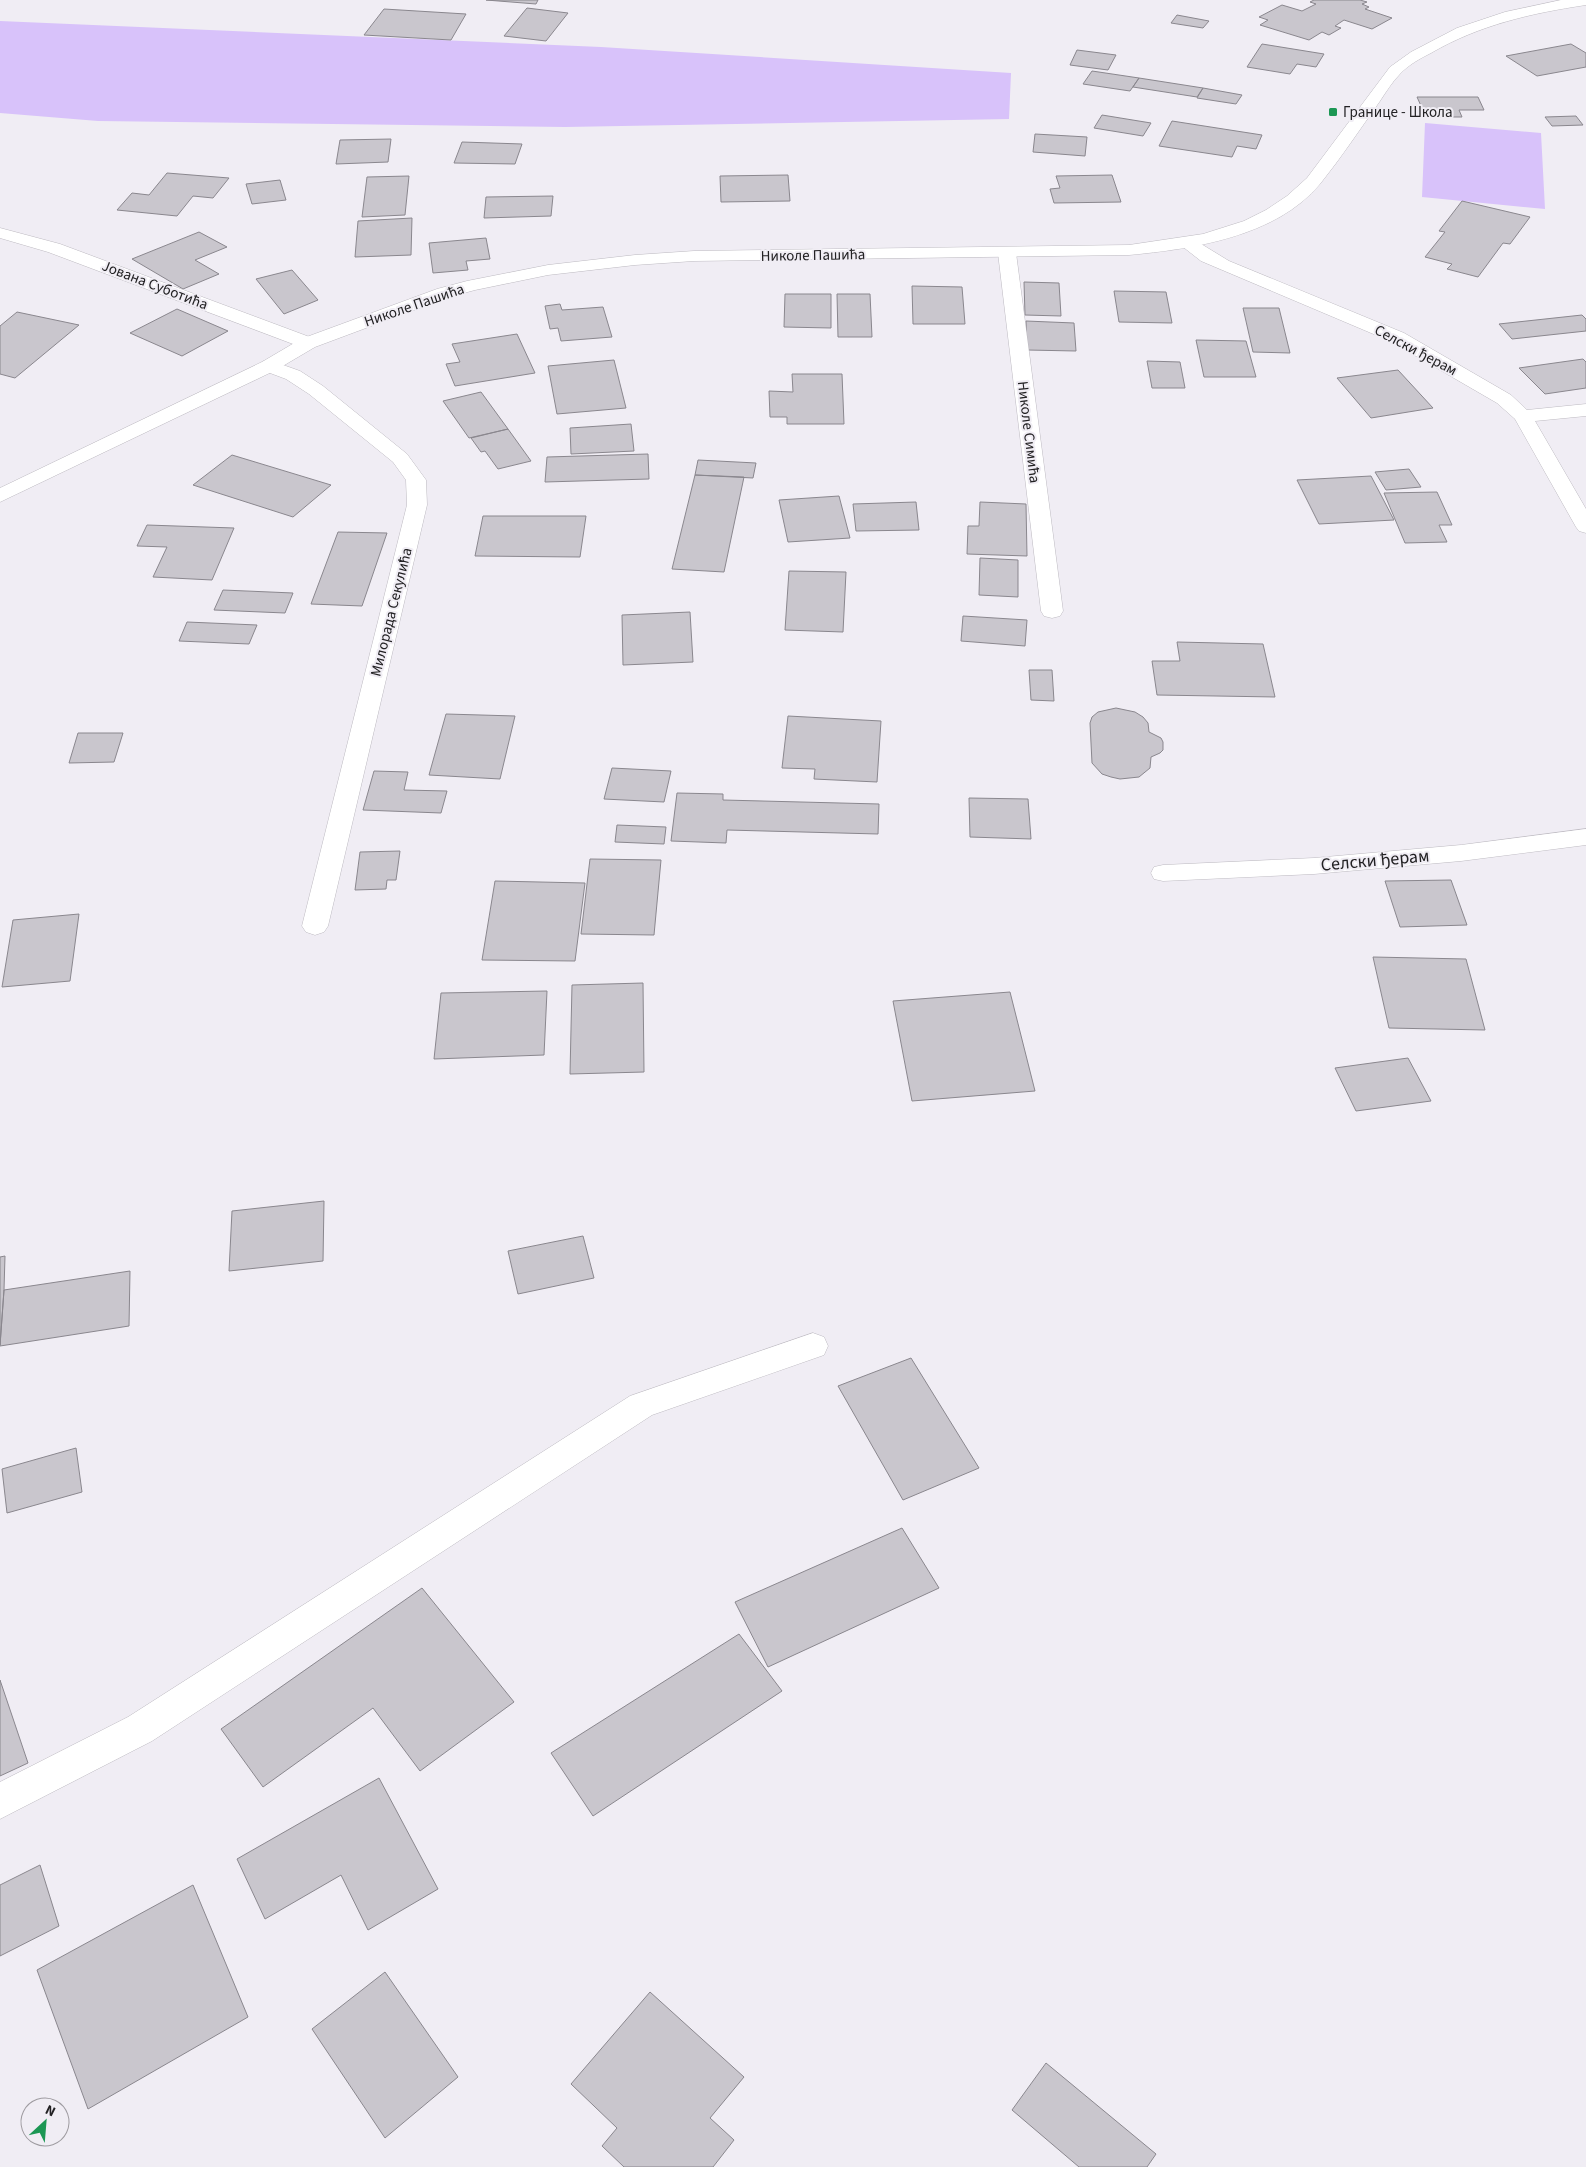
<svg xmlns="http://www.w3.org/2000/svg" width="1586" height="2167" font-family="'Source Sans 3',sans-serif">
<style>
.green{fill:#d8c2fa}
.building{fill:#c9c6cd;stroke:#8a878e}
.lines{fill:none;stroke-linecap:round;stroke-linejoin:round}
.service-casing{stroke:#bdbac1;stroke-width:1}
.minor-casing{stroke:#bdbac1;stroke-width:1}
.tertiary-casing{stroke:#bdbac1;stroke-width:1}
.service{fill:#fff;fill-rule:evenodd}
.minor{fill:#fff;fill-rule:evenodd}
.tertiary{fill:#fff;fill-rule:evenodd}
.poi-dot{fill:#1c9754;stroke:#f0edf4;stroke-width:2}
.labels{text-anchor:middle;stroke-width:4;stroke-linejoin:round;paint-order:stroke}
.far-poi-label{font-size:15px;fill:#222123;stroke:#f0edf4;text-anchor:start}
.far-street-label{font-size:15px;fill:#222123;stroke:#f0edf4}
.street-label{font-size:18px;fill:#222123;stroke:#f0edf4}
</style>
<rect width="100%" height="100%" fill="#f0edf4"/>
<path class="green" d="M 0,21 L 601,47 L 1011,73 L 1009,119 L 565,127 L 98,121 L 0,113 Z
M 1425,123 L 1541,133 L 1545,209 L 1422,197 Z"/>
<path class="building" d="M 486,0 L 538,0 L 536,4 Z
M 1314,0 L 1360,0 L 1367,2 L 1362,4 L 1369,7 L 1365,9 L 1392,18 L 1372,29 L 1344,20 L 1335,26 L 1341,28 L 1329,35 L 1322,32 L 1309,40 L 1260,25 L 1268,20 L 1259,17 L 1282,5 L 1302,11 L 1316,4 L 1310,2 Z
M 527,8 L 568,13 L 546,41 L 504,36 Z
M 384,9 L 466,14 L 451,40 L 364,35 Z
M 1177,15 L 1209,21 L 1203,28 L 1171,23 Z
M 1262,44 L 1324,54 L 1316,67 L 1297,64 L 1290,74 L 1247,67 Z
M 1571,44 L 1586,53 L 1586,67 L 1537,76 L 1506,56 Z
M 1077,50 L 1116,55 L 1108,70 L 1070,65 Z
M 1092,71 L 1139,78 L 1130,91 L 1083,84 Z
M 1139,78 L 1203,88 L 1197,97 L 1133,87 Z
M 1203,88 L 1242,95 L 1236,104 L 1197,98 Z
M 1417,97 L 1478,97 L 1484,110 L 1459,110 L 1462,117 L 1426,117 Z
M 1102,115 L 1151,123 L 1143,136 L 1094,128 Z
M 1576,116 L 1583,125 L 1552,126 L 1545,117 Z
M 1172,121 L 1262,135 L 1256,149 L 1237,146 L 1232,157 L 1159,146 Z
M 1035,134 L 1087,137 L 1085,156 L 1033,152 Z
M 391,139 L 388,162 L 336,164 L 340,140 Z
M 462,142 L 522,144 L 515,164 L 454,163 Z
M 167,173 L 229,178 L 213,198 L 193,196 L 177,216 L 117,210 L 132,193 L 149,195 Z
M 788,175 L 790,201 L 721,202 L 720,176 Z
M 1112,175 L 1121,202 L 1054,203 L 1050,189 L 1060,188 L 1056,176 Z
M 409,176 L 405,215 L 362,217 L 367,177 Z
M 280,180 L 286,200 L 252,204 L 246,184 Z
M 553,196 L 551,216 L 484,218 L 486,197 Z
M 1462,201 L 1530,217 L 1510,244 L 1503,243 L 1478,277 L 1447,269 L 1452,264 L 1425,257 L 1445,232 L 1439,231 Z
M 412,218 L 411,255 L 355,257 L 358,221 Z
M 199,232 L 227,247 L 195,260 L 219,274 L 183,289 L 132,259 Z
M 486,238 L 490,259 L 466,261 L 468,270 L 433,273 L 429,243 Z
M 292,270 L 318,300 L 284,314 L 256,279 Z
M 1024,282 L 1059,283 L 1061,316 L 1025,315 Z
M 912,286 L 962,287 L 965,324 L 913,324 Z
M 1114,291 L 1166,292 L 1172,323 L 1119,322 Z
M 785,294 L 831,294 L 831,328 L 784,327 Z
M 837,294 L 870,294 L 872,337 L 838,337 Z
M 560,304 L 562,310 L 603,307 L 612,337 L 561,341 L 558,328 L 550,329 L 545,306 Z
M 1243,308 L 1279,308 L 1290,353 L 1253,352 Z
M 177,309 L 228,331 L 182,356 L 130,333 Z
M 17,312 L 79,325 L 15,378 L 0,374 L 0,326 Z
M 1582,315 L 1586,319 L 1586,331 L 1512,339 L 1499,324 Z
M 1026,321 L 1074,323 L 1076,351 L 1027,350 Z
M 517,334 L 535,373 L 455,386 L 446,364 L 460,362 L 452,344 Z
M 1196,340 L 1246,341 L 1256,377 L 1204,377 Z
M 1583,359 L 1586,362 L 1586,388 L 1545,394 L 1519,368 Z
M 614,360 L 626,408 L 557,414 L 548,366 Z
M 1147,361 L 1180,362 L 1185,388 L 1152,388 Z
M 1398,370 L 1433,408 L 1371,418 L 1337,378 Z
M 792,374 L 842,374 L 844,424 L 787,424 L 787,417 L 770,417 L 769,391 L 793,392 Z
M 481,392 L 508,429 L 469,438 L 443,401 Z
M 631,424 L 634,451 L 571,454 L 570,428 Z
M 508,429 L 531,461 L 498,469 L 485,451 L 481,452 L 471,438 Z
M 648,454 L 649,479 L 545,482 L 547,457 Z
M 232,455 L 331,485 L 293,517 L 193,485 Z
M 698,460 L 756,463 L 753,478 L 695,475 Z
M 1409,469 L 1421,487 L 1386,490 L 1375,472 Z
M 695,475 L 744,477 L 724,572 L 672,569 Z
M 1371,476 L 1394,520 L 1319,524 L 1297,480 Z
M 1437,492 L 1452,525 L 1439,525 L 1447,542 L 1405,543 L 1384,493 Z
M 839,496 L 850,538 L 788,542 L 779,500 Z
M 916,502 L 919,530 L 856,531 L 853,504 Z
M 980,502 L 1026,504 L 1027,556 L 967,554 L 968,526 L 979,526 Z
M 483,516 L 586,516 L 580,557 L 475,556 Z
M 147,525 L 234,528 L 212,580 L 153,577 L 167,547 L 137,546 Z
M 338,532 L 387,533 L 362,606 L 311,604 Z
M 980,558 L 1018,560 L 1018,597 L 979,595 Z
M 789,571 L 846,572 L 843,632 L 785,630 Z
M 223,590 L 293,593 L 285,613 L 214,610 Z
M 690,612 L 693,662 L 623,665 L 622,615 Z
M 963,616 L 1027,620 L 1025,646 L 961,641 Z
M 187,622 L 257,625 L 249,644 L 179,641 Z
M 1177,642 L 1263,644 L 1275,697 L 1157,695 L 1152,661 L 1180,661 Z
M 1029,670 L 1052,670 L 1054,701 L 1031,700 Z
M 1116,708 L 1135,712 L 1143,717 L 1148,723 L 1149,732 L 1161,738 L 1163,742 L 1163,750 L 1160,753 L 1151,757 L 1150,768 L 1139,777 L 1120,779 L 1111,777 L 1102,774 L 1092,763 L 1090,723 L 1092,717 L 1098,712 Z
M 446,714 L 515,716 L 500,779 L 429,775 Z
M 788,716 L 881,721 L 877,782 L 814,779 L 815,769 L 782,768 Z
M 78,733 L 123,733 L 114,762 L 69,763 Z
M 612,768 L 671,771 L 664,802 L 604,799 Z
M 374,771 L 408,772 L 404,790 L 447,791 L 441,813 L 363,810 Z
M 677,793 L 723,794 L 723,800 L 879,804 L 878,834 L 727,830 L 726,843 L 671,841 Z
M 969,798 L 1028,799 L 1031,839 L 970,837 Z
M 617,825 L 666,827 L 664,844 L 615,842 Z
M 400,851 L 396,880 L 387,880 L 386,889 L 355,890 L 360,852 Z
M 590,859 L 661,860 L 654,935 L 581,934 Z
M 1451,880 L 1467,925 L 1400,927 L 1385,881 Z
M 495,881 L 585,883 L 575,961 L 482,960 Z
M 79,914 L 70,981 L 2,987 L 13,920 Z
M 1373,957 L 1466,959 L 1485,1030 L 1389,1028 Z
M 643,983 L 644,1072 L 570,1074 L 572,985 Z
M 547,991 L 544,1055 L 434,1059 L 441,993 Z
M 1010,992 L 1035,1091 L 912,1101 L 893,1001 Z
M 1408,1058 L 1431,1101 L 1356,1111 L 1335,1068 Z
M 324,1201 L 323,1261 L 229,1271 L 232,1211 Z
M 583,1236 L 594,1278 L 518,1294 L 508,1251 Z
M 5,1256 L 4,1290 L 0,1345 L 0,1257 Z
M 130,1271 L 129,1326 L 0,1346 L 4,1290 Z
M 911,1358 L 979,1468 L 903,1500 L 838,1386 Z
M 76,1448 L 82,1492 L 7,1513 L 2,1469 Z
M 902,1528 L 939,1588 L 768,1667 L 735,1602 Z
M 422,1588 L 514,1702 L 420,1771 L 373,1708 L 263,1787 L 221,1729 Z
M 739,1634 L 782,1691 L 593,1816 L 551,1753 Z
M 0,1680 L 28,1763 L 0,1776 Z
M 379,1778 L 438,1889 L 368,1930 L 341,1875 L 265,1919 L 237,1859 Z
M 40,1865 L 59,1926 L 0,1956 L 0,1885 Z
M 193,1885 L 248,2017 L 88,2109 L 37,1970 Z
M 385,1972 L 458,2077 L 385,2138 L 312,2029 Z
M 650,1992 L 744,2077 L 710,2118 L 734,2140 L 713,2167 L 624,2167 L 602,2146 L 617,2128 L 571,2084 Z
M 1046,2063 L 1156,2154 L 1147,2167 L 1079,2167 L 1012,2110 Z"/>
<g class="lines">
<defs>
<path id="service" d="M 813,1333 L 824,1337 L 828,1346 L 824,1355 L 652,1415 L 152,1741 L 0,1819 L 0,1782 L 128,1717 L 630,1396 Z"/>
<path id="minor" d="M 0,228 L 60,244 L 315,339 L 317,343 L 315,347 L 308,349 L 301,347 L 48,252 L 0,238 Z
M 1187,238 L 1193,239 L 1229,261 L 1404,333 L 1511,395 L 1527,410 L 1586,404 L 1586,416 L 1535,421 L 1586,509 L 1586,533 L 1579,531 L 1576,527 L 1515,419 L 1497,403 L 1390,341 L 1201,261 L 1178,243 L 1181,239 Z
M 1007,248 L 1013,249 L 1016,253 L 1063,611 L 1060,616 L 1052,618 L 1044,616 L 1041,611 L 998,253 L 1001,249 Z
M 269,360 L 300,371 L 323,386 L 407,454 L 426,480 L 427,505 L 328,926 L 324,932 L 315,935 L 306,932 L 302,926 L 407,505 L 406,480 L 393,462 L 309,394 L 286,379 L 262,370 L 260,366 L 262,362 Z
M 1586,829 L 1586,845 L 1461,861 L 1314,874 L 1163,881 L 1154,879 L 1151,873 L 1154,867 L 1163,865 L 1314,858 L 1461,845 Z"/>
<path id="tertiary" d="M 1561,0 L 1586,0 L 1586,5 C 1532,13 1479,25 1431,53 C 1421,58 1408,65 1400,74 C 1392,82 1386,92 1380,101 C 1360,129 1341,158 1320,184 C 1276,237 1192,249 1129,255 L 694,261 L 635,265 L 548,275 L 475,290 L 449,297 L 315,347 L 276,370 L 0,502 L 0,488 L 262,362 L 301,339 L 437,289 L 467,281 L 548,265 L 635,255 L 694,251 L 1129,245 L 1203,234 L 1244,221 L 1266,210 L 1287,196 L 1307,178 L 1390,67 L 1411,52 L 1457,28 L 1505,12 Z"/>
</defs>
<use href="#service" class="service-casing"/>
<use href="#minor" class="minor-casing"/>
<use href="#tertiary" class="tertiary-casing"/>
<use href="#service" class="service"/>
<use href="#minor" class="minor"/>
<use href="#tertiary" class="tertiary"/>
</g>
<rect class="poi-dot" x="1328" y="107" width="10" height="10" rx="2.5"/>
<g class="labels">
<g class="far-poi-label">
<text x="1343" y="117">Границе - Школа</text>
</g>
<g class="far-street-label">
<text transform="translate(813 255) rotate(-1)" y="5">Николе Пашића</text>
<text transform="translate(155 285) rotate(21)" y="5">Јована Суботића</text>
<text transform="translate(414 305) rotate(-19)" y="5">Николе Пашића</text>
<text transform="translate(1416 350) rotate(28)" y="5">Селски ђерам</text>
<text transform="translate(1029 432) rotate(83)" y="5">Николе Симића</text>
<text transform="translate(391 612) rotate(-76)" y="5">Милорада Секулића</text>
</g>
<g class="street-label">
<text transform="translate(1375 860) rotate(-5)" y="6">Селски ђерам</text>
</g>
</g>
<g transform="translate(45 2122) rotate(26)"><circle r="24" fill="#f0edf4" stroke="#9e9ba0"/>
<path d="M0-4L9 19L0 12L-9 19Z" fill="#1c9754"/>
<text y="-8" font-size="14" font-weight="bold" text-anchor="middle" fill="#222123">N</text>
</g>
</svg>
